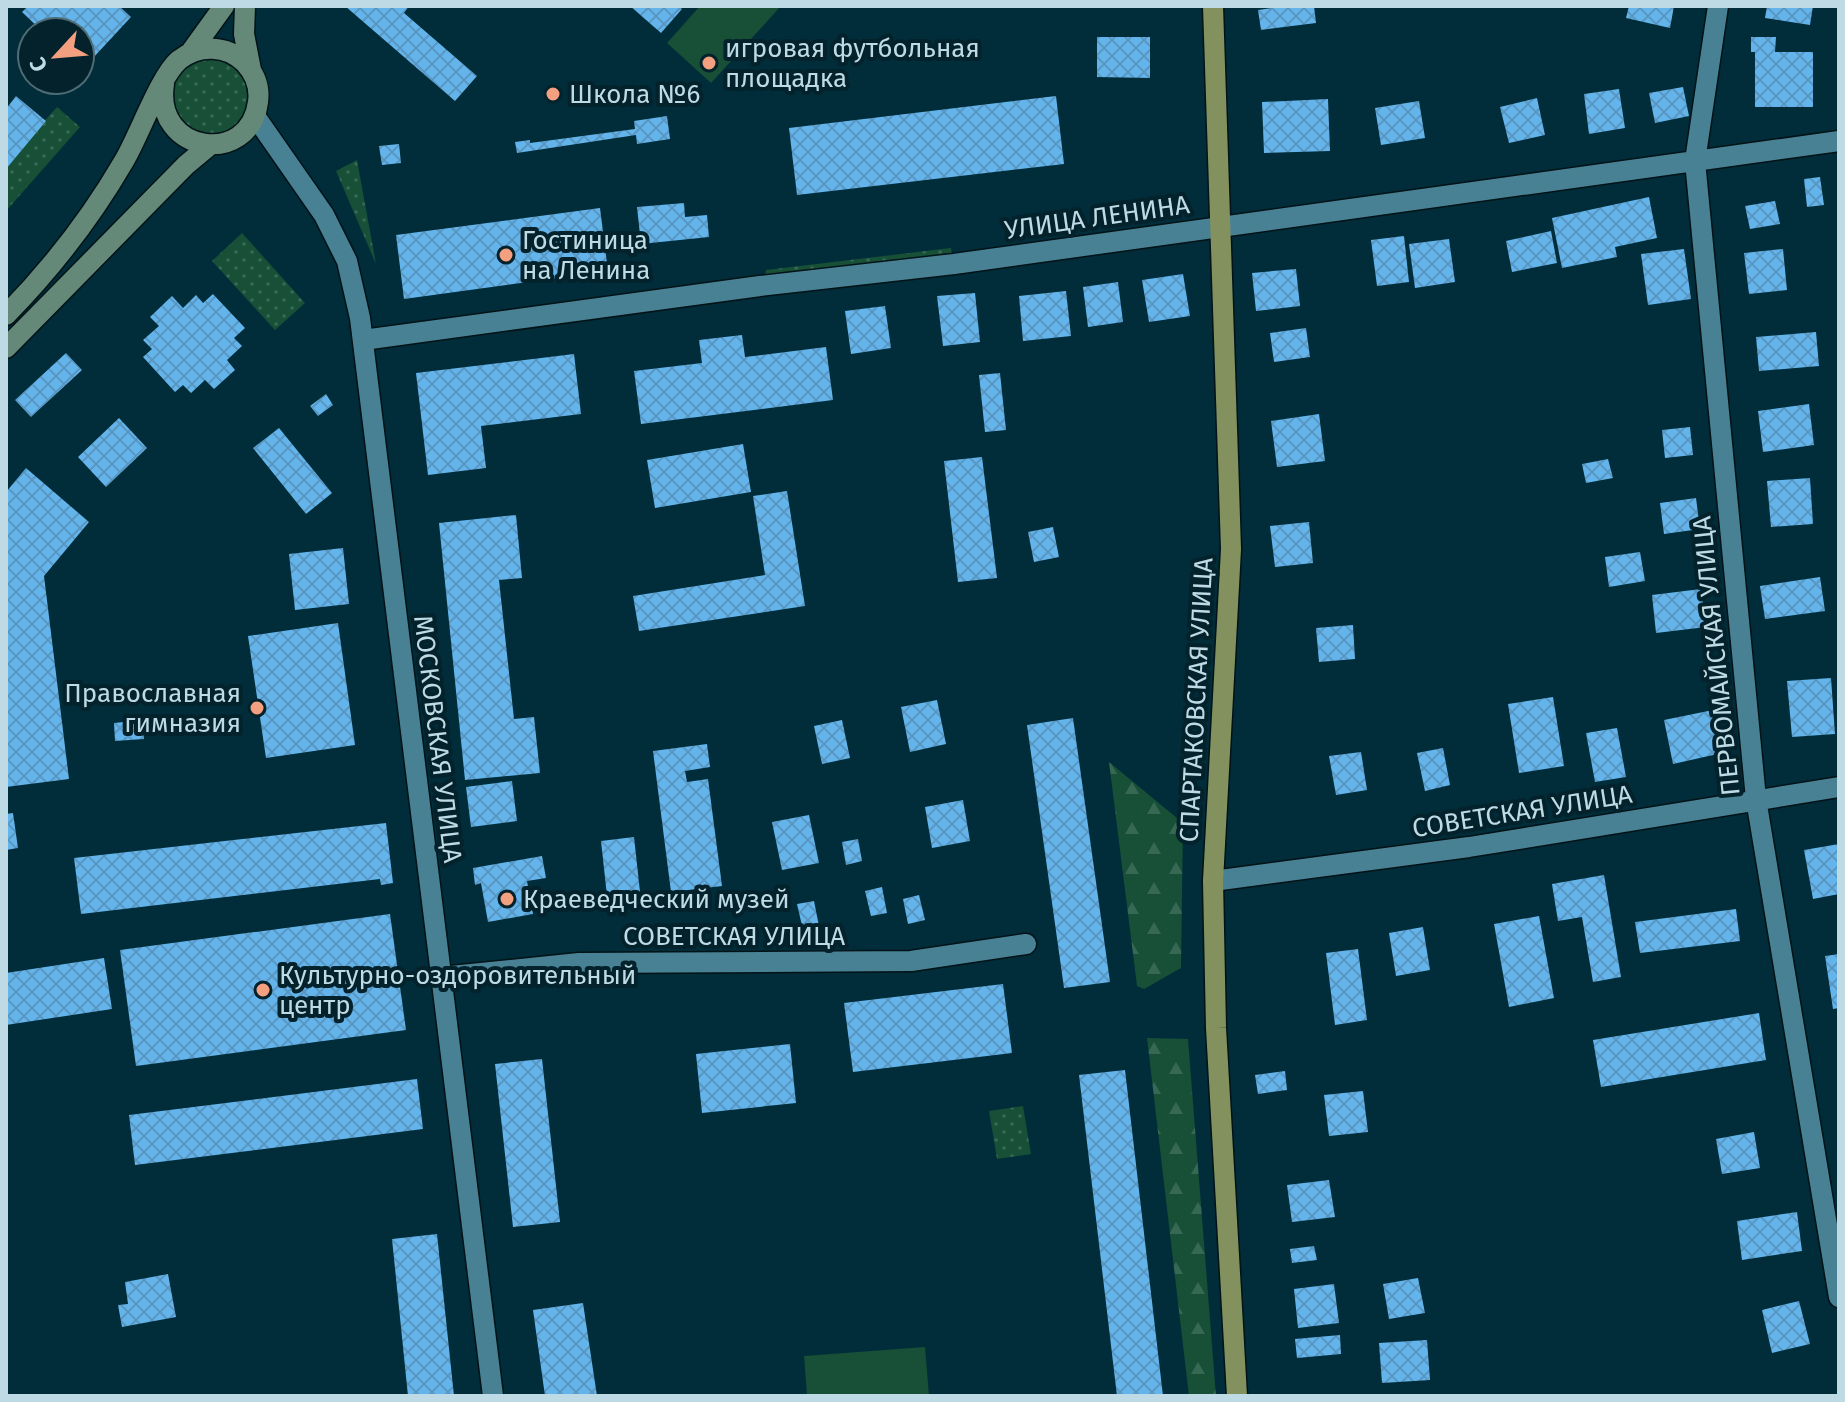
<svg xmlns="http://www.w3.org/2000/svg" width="1845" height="1402" font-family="'Fira Sans',sans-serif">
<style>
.green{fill:url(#green-dots)}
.forest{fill:url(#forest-firs)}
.pitch{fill:#174f37}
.building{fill:url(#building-cross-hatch)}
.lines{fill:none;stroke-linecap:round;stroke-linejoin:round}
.street-casing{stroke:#031318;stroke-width:23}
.secondary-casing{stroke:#031318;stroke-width:23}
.primary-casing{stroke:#031318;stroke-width:23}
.street{stroke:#488193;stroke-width:20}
.secondary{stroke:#658979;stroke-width:20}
.primary{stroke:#82915e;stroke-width:20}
.poi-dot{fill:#f3a081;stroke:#03222b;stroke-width:3}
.labels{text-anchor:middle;stroke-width:8;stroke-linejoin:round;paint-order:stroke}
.poi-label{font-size:26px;fill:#bedae4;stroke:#03222b;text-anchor:start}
.street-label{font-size:26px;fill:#bedae4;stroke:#03222b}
</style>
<defs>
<pattern id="green-dots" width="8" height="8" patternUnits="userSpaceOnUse" patternTransform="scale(2)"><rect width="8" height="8" fill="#174f37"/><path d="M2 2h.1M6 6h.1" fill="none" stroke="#376854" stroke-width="1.8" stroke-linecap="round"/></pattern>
<pattern id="forest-firs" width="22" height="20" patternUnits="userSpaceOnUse" patternTransform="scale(2)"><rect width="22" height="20" fill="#174f37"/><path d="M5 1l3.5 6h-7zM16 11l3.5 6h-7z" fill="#376854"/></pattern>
<pattern id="building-cross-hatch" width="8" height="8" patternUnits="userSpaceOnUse" patternTransform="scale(2)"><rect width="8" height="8" fill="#64b4ec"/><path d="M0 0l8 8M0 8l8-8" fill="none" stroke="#5997c2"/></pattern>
</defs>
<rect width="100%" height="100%" fill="#002d39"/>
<path class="green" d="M172 96a39 39 0 1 1 78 0a39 39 0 1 1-78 0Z
M 57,107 L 80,127 L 6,211 L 6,163 Z
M 357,160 L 376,264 L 336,171 Z
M 242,233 L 305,303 L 275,330 L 212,261 Z
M 951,248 L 952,255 L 765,278 L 766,270 Z
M 1023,1106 L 1031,1154 L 997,1159 L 989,1111 Z"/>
<path class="forest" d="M 1109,762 L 1183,823 L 1181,968 L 1144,989 L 1137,986 Z
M 1147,1038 L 1188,1039 L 1216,1396 L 1189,1396 Z"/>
<path class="pitch" d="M 700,6 L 781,6 L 711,83 L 667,43 Z
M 925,1347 L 929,1396 L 807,1396 L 804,1356 Z"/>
<path class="building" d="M 28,6 L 119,6 L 131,17 L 80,72 L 80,32 L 43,32 L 22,12 Z
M 345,6 L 409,6 L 404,13 L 477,76 L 455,101 Z
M 630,6 L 679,6 L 682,9 L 661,33 Z
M 1286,6 L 1314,6 L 1316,23 L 1261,30 L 1258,10 Z
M 1629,6 L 1674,6 L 1670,28 L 1626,18 Z
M 1767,6 L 1813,6 L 1810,25 L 1765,18 Z
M 1097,37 L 1150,37 L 1150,78 L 1097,77 Z
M 1751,37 L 1776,37 L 1775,52 L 1813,52 L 1813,107 L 1755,107 L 1755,52 L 1751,52 Z
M 1683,87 L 1689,116 L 1655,123 L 1649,93 Z
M 1619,89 L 1625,128 L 1589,134 L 1584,94 Z
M 16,96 L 46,121 L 6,169 L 6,109 Z
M 1056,96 L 1064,164 L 797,195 L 789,128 Z
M 1537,98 L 1545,135 L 1509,143 L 1500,107 Z
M 1328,99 L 1330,151 L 1264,153 L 1262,102 Z
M 1419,101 L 1425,138 L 1381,145 L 1375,108 Z
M 667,116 L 670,139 L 637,144 L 636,135 L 517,153 L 515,142 L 530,140 L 530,143 L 635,129 L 634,121 Z
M 399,144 L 401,163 L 382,165 L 379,146 Z
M 1820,177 L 1824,205 L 1807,207 L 1804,179 Z
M 1649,197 L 1657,238 L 1615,247 L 1617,257 L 1562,268 L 1552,218 Z
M 1775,201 L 1780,224 L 1750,229 L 1745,206 Z
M 684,203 L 685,217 L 707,215 L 709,237 L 641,244 L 637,207 Z
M 600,208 L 608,271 L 404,299 L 396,235 Z
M 1551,231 L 1557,263 L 1512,272 L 1506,241 Z
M 1404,236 L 1409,282 L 1377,286 L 1371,240 Z
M 1449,239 L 1455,282 L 1415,288 L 1409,244 Z
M 1684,249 L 1691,299 L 1648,305 L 1641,254 Z
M 1783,249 L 1787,290 L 1749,294 L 1744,253 Z
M 1296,269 L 1300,306 L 1256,311 L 1252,273 Z
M 1183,274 L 1190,316 L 1149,322 L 1142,280 Z
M 1118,282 L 1123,322 L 1088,327 L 1083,287 Z
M 1066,291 L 1071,336 L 1023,341 L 1019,296 Z
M 975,293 L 980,342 L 943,346 L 937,296 Z
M 213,294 L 245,328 L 234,338 L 242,346 L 227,360 L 235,370 L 214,389 L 205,380 L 191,393 L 183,385 L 175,392 L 143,357 L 152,349 L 143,340 L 159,326 L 150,317 L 172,296 L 183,308 L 196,295 L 203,303 Z
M 885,306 L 891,348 L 851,354 L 845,311 Z
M 1306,328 L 1310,357 L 1274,362 L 1270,333 Z
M 1816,332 L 1819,366 L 1759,371 L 1756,337 Z
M 742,335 L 745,357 L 826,347 L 833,400 L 641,424 L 634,371 L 702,363 L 699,340 Z
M 66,353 L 82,370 L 31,417 L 15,400 Z
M 574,354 L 581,414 L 481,426 L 486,468 L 428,475 L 416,373 Z
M 1000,373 L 1006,430 L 985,432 L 979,375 Z
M 326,394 L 333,405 L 318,416 L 310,406 Z
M 1809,404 L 1814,445 L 1763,452 L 1758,411 Z
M 1319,414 L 1325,461 L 1277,467 L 1271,421 Z
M 119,418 L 147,448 L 106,487 L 78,457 Z
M 1690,427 L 1693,455 L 1665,458 L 1662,430 Z
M 279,428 L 332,493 L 306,514 L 253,448 Z
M 743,444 L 751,492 L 655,508 L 647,460 Z
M 982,457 L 997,578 L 958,582 L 944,461 Z
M 1608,459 L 1613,478 L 1586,483 L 1582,464 Z
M 26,468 L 89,522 L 44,576 L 69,779 L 6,787 L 6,492 Z
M 1810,478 L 1813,524 L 1771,527 L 1767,481 Z
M 787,491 L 805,606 L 639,631 L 633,596 L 765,575 L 753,496 Z
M 1696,498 L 1700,529 L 1664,534 L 1660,503 Z
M 516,515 L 522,578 L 499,580 L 514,719 L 534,717 L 540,773 L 465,780 L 439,523 Z
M 1309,522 L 1313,563 L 1275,567 L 1270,526 Z
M 1053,527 L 1059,557 L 1034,562 L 1028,532 Z
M 343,548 L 349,604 L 295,610 L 289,554 Z
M 1640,552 L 1645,581 L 1609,587 L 1605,557 Z
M 1820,577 L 1825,611 L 1765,619 L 1760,586 Z
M 1701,589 L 1706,627 L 1656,633 L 1652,595 Z
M 338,623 L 355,745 L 266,758 L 248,636 Z
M 1353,625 L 1355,659 L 1319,662 L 1316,628 Z
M 1831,678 L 1835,734 L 1792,737 L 1787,681 Z
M 1553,697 L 1564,766 L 1519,773 L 1508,704 Z
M 937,700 L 946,744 L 910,752 L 901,707 Z
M 1713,710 L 1722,753 L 1673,764 L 1664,720 Z
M 1073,718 L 1110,982 L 1064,988 L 1027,725 Z
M 143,720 L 144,739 L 115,741 L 114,723 Z
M 842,720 L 850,758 L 822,764 L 814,726 Z
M 1617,728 L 1626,777 L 1595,782 L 1586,733 Z
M 707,744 L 710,767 L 685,771 L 687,782 L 708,779 L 722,886 L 671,892 L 653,751 Z
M 1443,748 L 1450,785 L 1425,791 L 1417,753 Z
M 1361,752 L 1367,790 L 1336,795 L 1329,756 Z
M 512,781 L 517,821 L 471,827 L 466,787 Z
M 963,800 L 970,841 L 932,848 L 925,807 Z
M 13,813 L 18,848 L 6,850 L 6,814 Z
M 809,815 L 819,863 L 782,870 L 772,822 Z
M 386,823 L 393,883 L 381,885 L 380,879 L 81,914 L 74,858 Z
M 634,837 L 641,901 L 608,905 L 601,841 Z
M 858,839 L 862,861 L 846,865 L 842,842 Z
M 1839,844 L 1839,894 L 1813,899 L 1804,850 Z
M 542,856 L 546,878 L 527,881 L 533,914 L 488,922 L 481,883 L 475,885 L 473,868 Z
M 1604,875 L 1621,977 L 1593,982 L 1582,917 L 1558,921 L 1552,884 Z
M 882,887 L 887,913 L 871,916 L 865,891 Z
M 919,895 L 925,920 L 908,924 L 903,899 Z
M 814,901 L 819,926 L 803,930 L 797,904 Z
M 1736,909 L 1740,941 L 1640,953 L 1635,922 Z
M 390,914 L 406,1030 L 136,1066 L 120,950 Z
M 1539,916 L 1554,998 L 1509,1007 L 1494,924 Z
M 1423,927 L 1430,970 L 1396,976 L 1389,933 Z
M 1358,949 L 1367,1020 L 1335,1025 L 1326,953 Z
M 1839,954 L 1839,1008 L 1833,1009 L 1825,956 Z
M 104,958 L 112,1009 L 6,1025 L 6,973 Z
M 1003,984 L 1012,1053 L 853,1072 L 844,1003 Z
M 1759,1013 L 1766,1060 L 1601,1087 L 1593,1040 Z
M 790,1044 L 796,1103 L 702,1113 L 696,1054 Z
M 542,1059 L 560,1222 L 513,1227 L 495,1064 Z
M 1125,1070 L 1163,1396 L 1117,1396 L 1079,1075 Z
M 1285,1071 L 1287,1090 L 1258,1094 L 1255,1075 Z
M 417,1079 L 423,1129 L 135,1165 L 129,1115 Z
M 1363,1091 L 1368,1132 L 1329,1136 L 1324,1095 Z
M 1754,1132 L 1760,1168 L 1722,1174 L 1716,1139 Z
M 1329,1180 L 1335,1217 L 1292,1222 L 1287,1185 Z
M 1797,1212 L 1802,1251 L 1742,1260 L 1737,1221 Z
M 437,1234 L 454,1396 L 408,1396 L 392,1239 Z
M 1314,1246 L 1317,1260 L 1292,1263 L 1290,1249 Z
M 168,1274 L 176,1317 L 122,1327 L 118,1305 L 128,1304 L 125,1282 Z
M 1418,1278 L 1425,1313 L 1389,1319 L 1383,1284 Z
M 1334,1284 L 1339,1323 L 1298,1328 L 1294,1289 Z
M 1799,1301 L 1810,1344 L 1772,1353 L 1762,1310 Z
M 583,1303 L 597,1396 L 545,1396 L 533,1310 Z
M 1340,1335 L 1341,1354 L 1297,1358 L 1295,1339 Z
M 1427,1340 L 1430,1380 L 1382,1383 L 1379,1343 Z"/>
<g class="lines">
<defs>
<path id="street" d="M 1718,6 L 1695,161 L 1756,799 L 1839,1297
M 255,116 L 324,215 L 347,261 L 360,318 L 493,1396
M 363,340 L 760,286 L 954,264 L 1839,141
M 1213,881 L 1469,847 L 1839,787
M 441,977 L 579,963 L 911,961 L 1026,944"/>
<path id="secondary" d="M 245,6 L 244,34 L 251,70
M 190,53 L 224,6
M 6,315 C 52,268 91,218 124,161 C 139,136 160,76 179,60 C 199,44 227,45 245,63 C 255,74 260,88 258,102 C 250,167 153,154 164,84
M 6,348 L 186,165 L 210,145"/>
<path id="primary" d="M 1213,6 L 1231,549 L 1213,881 L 1216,1028 L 1237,1396"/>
</defs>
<use href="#street" class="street-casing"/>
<use href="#secondary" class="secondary-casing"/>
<use href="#primary" class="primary-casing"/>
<use href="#street" class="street"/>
<use href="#secondary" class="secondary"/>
<use href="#primary" class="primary"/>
</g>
<g class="poi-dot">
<circle cx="709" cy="63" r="8"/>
<circle cx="553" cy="94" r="8"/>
<circle cx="506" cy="255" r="8"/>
<circle cx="257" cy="708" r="8"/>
<circle cx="507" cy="899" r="8"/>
<circle cx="263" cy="990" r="8"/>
</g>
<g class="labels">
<g class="poi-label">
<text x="725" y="57">игровая футбольная<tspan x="725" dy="30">площадка</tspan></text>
<text x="569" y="103">Школа №6</text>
<text x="522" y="249">Гостиница<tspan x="522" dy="30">на Ленина</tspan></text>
<text x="241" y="702" text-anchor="end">Православная<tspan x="241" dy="30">гимназия</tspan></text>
<text x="523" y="908">Краеведческий музей</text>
<text x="279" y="984">Культурно-оздоровительный<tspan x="279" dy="30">центр</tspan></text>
</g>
<g class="street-label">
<text transform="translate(1097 217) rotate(-8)" y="9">УЛИЦА ЛЕНИНА</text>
<text transform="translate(1716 656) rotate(-96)" y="9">ПЕРВОМАЙСКАЯ УЛИЦА</text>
<text transform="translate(1196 700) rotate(-87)" y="9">СПАРТАКОВСКАЯ УЛИЦА</text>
<text transform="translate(438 739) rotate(83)" y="9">МОСКОВСКАЯ УЛИЦА</text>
<text transform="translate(1522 811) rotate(-9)" y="9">СОВЕТСКАЯ УЛИЦА</text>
<text x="734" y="945">СОВЕТСКАЯ УЛИЦА</text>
</g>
</g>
<rect width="1845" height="1402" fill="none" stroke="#bedae4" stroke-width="16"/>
<g transform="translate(56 56) rotate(244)"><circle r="38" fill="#03222b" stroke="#4e6c75" stroke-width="2"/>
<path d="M0-6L14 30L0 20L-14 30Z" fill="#f3a081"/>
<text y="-12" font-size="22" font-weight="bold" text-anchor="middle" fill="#bedae4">С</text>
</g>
</svg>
